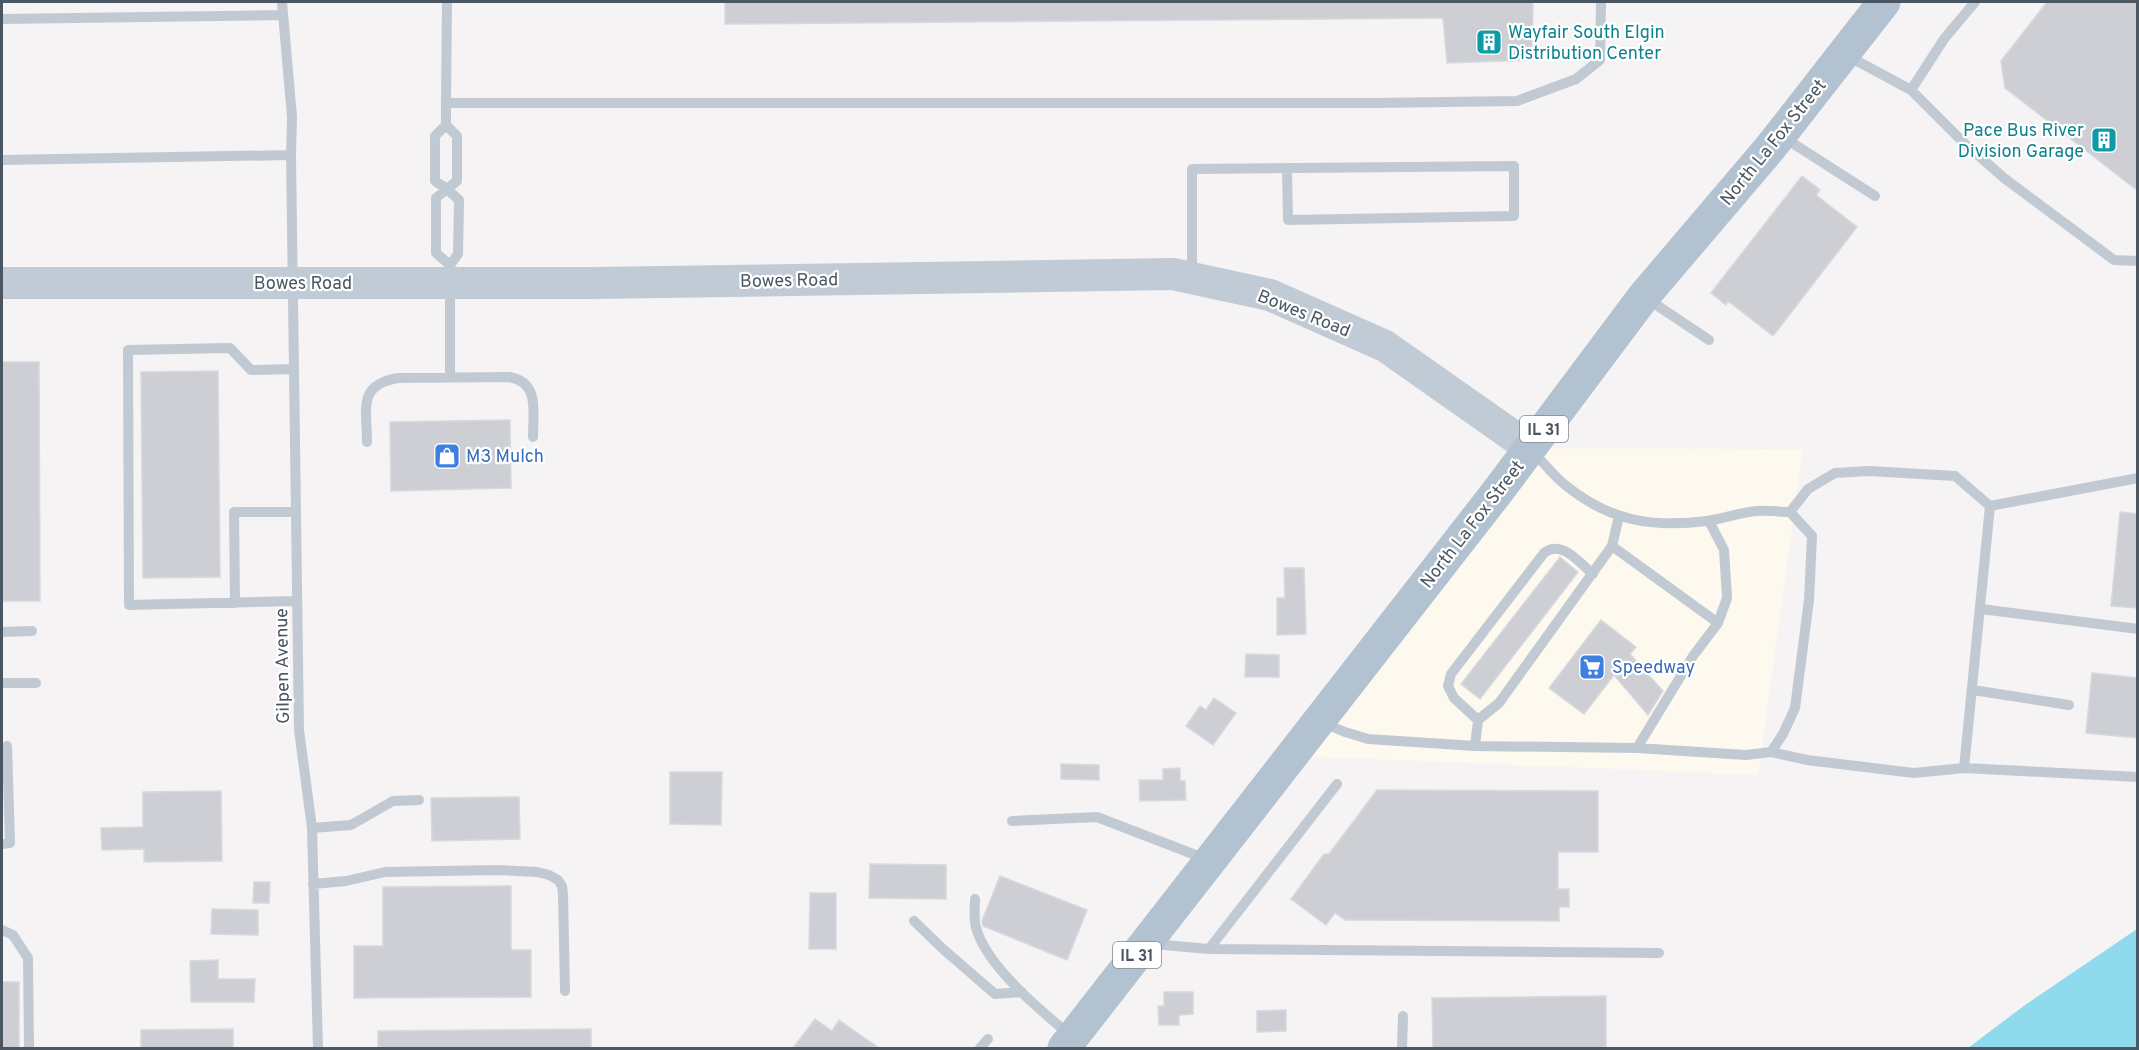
<svg xmlns="http://www.w3.org/2000/svg" width="2139" height="1050" font-family="Overpass,sans-serif">
<style>
.commercial{fill:#fdf9ef}
.water{fill:#90daee}
.building{fill:#cdcfd5;stroke:#d7d9de;stroke-width:1.5}
.lines{fill:none;stroke-linecap:round;stroke-linejoin:round}
.lane{stroke:#c1cad2;stroke-width:10}
.secondary{stroke:#c1cbd6;stroke-width:32}
.primary{stroke:#b3c2d1;stroke-width:33}
.labels{text-anchor:middle;stroke-width:4.5;stroke-linejoin:round;paint-order:stroke}
.shield{fill:#fff;stroke:#808990;stroke-width:1.5}
.shield-label{font-size:16px;font-weight:bold;fill:#4a5661}
.culture-label{font-size:18px;fill:#0d838f;stroke:#fff;text-anchor:start}
.street-label{font-size:18px;fill:#4a5661;stroke:#fff}
.shop-label{font-size:18px;fill:#366cbe;stroke:#fff;text-anchor:start}
</style>
<rect width="100%" height="100%" fill="#f5f3f3"/>
<path class="commercial" d="M 1534,448 L 1803,449 L 1758,775 L 1299,756 Z"/>
<path class="water" d="M 2137,929 L 2137,1048 L 1968,1048 L 2025,1005 Z"/>
<path class="building" d="M 725,2 L 1533,2 L 1532,60 L 1447,63 L 1443,18 L 725,24 Z
M 2047,2 L 2138,2 L 2138,191 L 2005,88 L 2001,61 Z
M 1802,176 L 1820,190 L 1816,195 L 1857,227 L 1773,336 L 1728,301 L 1726,305 L 1711,293 Z
M 2,362 L 39,362 L 40,601 L 2,601 Z
M 218,371 L 220,577 L 143,578 L 141,372 Z
M 510,420 L 511,488 L 391,491 L 390,422 Z
M 2120,512 L 2138,514 L 2138,608 L 2111,606 Z
M 1560,557 L 1578,572 L 1480,699 L 1461,684 Z
M 1284,568 L 1304,568 L 1306,634 L 1277,635 L 1277,598 L 1285,598 Z
M 1601,620 L 1636,647 L 1630,654 L 1663,691 L 1648,715 L 1614,675 L 1584,714 L 1549,688 Z
M 1246,654 L 1279,655 L 1279,677 L 1245,677 Z
M 2092,673 L 2138,678 L 2138,738 L 2086,733 Z
M 1214,698 L 1236,713 L 1213,745 L 1186,726 L 1200,706 L 1206,710 Z
M 1061,764 L 1099,765 L 1099,780 L 1061,779 Z
M 1180,768 L 1180,781 L 1185,781 L 1186,800 L 1140,801 L 1139,780 L 1163,780 L 1163,769 Z
M 670,772 L 722,772 L 721,825 L 670,824 Z
M 1377,790 L 1598,791 L 1598,852 L 1558,852 L 1558,889 L 1569,889 L 1569,907 L 1559,907 L 1559,921 L 1345,920 L 1335,913 L 1326,925 L 1291,899 L 1324,854 L 1329,854 Z
M 221,791 L 222,861 L 144,862 L 144,849 L 102,850 L 101,828 L 143,827 L 143,792 Z
M 519,797 L 520,839 L 432,841 L 431,798 Z
M 870,864 L 946,865 L 946,899 L 869,898 Z
M 1000,876 L 1087,910 L 1067,960 L 983,926 L 982,921 Z
M 254,882 L 270,882 L 269,903 L 253,903 Z
M 511,886 L 511,950 L 531,950 L 531,997 L 354,998 L 354,946 L 383,946 L 383,887 Z
M 810,893 L 836,893 L 836,949 L 809,949 Z
M 212,909 L 258,910 L 258,935 L 211,934 Z
M 218,960 L 218,979 L 255,979 L 254,1002 L 191,1002 L 190,961 Z
M 2,982 L 19,982 L 19,1048 L 2,1048 Z
M 1164,992 L 1193,992 L 1193,1014 L 1179,1015 L 1179,1025 L 1159,1025 L 1158,1006 L 1164,1006 Z
M 1606,996 L 1606,1048 L 1433,1048 L 1432,998 Z
M 1286,1010 L 1286,1031 L 1257,1032 L 1257,1011 Z
M 815,1019 L 832,1031 L 839,1020 L 879,1048 L 793,1048 Z
M 233,1029 L 233,1048 L 141,1048 L 141,1030 Z
M 591,1029 L 591,1048 L 378,1048 L 378,1031 Z"/>
<g class="lines">
<path class="lane" d="M 282,2 L 292,117 L 291,155
M 2,19 L 283,15
M 1846,55 L 1911,90 L 1944,39 L 1975,2
M 1911,90 L 1963,142 L 2004,178 L 2114,260 L 2138,261
M 446,103 L 447,2
M 446,125 L 446,103 L 1374,103 L 1517,101 L 1576,79 L 1600,60 L 1601,2
M 446,125 L 457,136 L 457,181 L 447,189 L 435,181 L 435,136 Z
M 1783,137 L 1875,196
M 2,160 L 291,155 L 299,730 L 312,828 L 318,1048
M 1192,275 L 1192,169 L 1514,166 L 1514,216 L 1288,220 L 1287,168
M 1646,298 L 1709,340
M 293,369 L 251,370 L 230,348 L 128,350 L 129,605 L 297,601
M 450,377 L 450,265 L 458,254 L 459,200 L 447,189 L 436,198 L 436,253 L 450,265
M 367,442 C 367,409 357,385 398,378 L 509,377 C 540,382 533,412 533,437
M 1990,506 L 2138,478
M 1790,512 L 1808,489 L 1835,473 L 1869,471 L 1955,476 L 1990,506 L 1964,768
M 1612,546 L 1718,623
M 235,603 L 234,512 L 295,512
M 1981,609 L 2138,629
M 2,632 L 32,631
M 2,683 L 36,683
M 1973,690 L 2069,705
M 1478,720 L 1454,698 L 1448,686 L 1451,674 L 1544,553 C 1562,539 1579,563 1593,574
M 1321,722 L 1345,732 L 1368,739 L 1475,746 L 1637,748 L 1746,755 L 1771,752 L 1783,734 L 1795,708 L 1809,600 L 1812,536 L 1790,512 C 1779,512 1768,510 1757,511 C 1740,512 1724,519 1707,521 C 1651,528 1609,521 1564,484 C 1553,475 1543,462 1532,451
M 1475,746 L 1478,720 L 1499,703 L 1612,546 L 1619,516
M 1637,748 L 1693,656 L 1718,623 L 1727,598 L 1724,550 L 1709,521
M 1771,752 L 1807,760 L 1914,773 L 1964,768 L 2138,777
M 1012,821 L 1097,817 L 1206,859
M 312,828 L 351,825 L 393,801 L 419,800
M 2,844 L 10,843 L 7,746
M 313,884 L 346,881 L 385,872 L 499,870 L 537,872 L 549,875 L 558,880 L 562,886 L 563,894 L 565,991
M 975,899 C 975,909 973,922 977,931 C 990,969 1040,1010 1070,1035
M 914,921 L 943,949 L 995,994 L 1022,992
M 2,930 L 13,935 L 28,958 L 29,1048
M 1153,944 L 1209,949 L 1659,953
M 1209,949 L 1337,784
M 980,1048 L 988,1039
M 1402,1048 L 1403,1016"/>
<path class="secondary" d="M 2,283 L 596,283 L 1173,274 L 1270,295 L 1385,346 L 1530,448"/>
<path class="primary" d="M 1064,1048 L 1498,491 L 1644,296 L 1770,148 L 1884,2"/>
</g>
<defs>
<symbol id="building-square" viewBox="-11 -11 22 22"><rect x="-9" y="-9" width="18" height="18" rx="4" fill="#0f9aa8" stroke="#fff"/><path d="M-4-6H4V6H1V3H-1V6H-4ZM-2.5-4.3h1.7v1.8h-1.7ZM.8-4.3h1.7v1.8H.8ZM-2.5-1h1.7V.8h-1.7ZM.8-1h1.7V.8H.8Z" fill="#fff"/></symbol>
<symbol id="shop-square" viewBox="-11 -11 22 22"><rect x="-9" y="-9" width="18" height="18" rx="4" fill="#3f7fe0" stroke="#fff"/><path d="M-5-2.5h2.3a2.7 3.5 0 0 1 5.4 0H5L5.5 6h-11ZM-1.5-2.5h3a1.5 2.3 0 0 0-3 0Z" fill="#fff"/></symbol>
<symbol id="supermarket-square" viewBox="-11 -11 22 22"><rect x="-9" y="-9" width="18" height="18" rx="4" fill="#3f7fe0" stroke="#fff"/><path d="M-6-5.5h2.5l.6 2H6L4.5 2H-2.5L-4.4-4H-6ZM-1.5 3.2a1.3 1.3 0 1 0 .1 0ZM3 3.2a1.3 1.3 0 1 0 .1 0Z" fill="#fff"/></symbol>
</defs>
<g fill-rule="evenodd">
<use href="#building-square" x="1474" y="27" width="30" height="30"/>
<use href="#building-square" x="2089" y="125" width="30" height="30"/>
<use href="#shop-square" x="432" y="441" width="30" height="30"/>
<use href="#supermarket-square" x="1577" y="652" width="30" height="30"/>
</g>
<g class="labels">
<g class="shield">
<rect x="1520" y="416" width="48" height="26" rx="4.5"/>
<rect x="1113" y="942" width="48" height="26" rx="4.5"/>
</g>
<g class="shield-label">
<text x="1544" y="435">IL 31</text>
<text x="1137" y="961">IL 31</text>
</g>
<g class="culture-label">
<text x="1508" y="38">Wayfair South Elgin<tspan x="1508" dy="21">Distribution Center</tspan></text>
<text x="2084" y="136" text-anchor="end">Pace Bus River<tspan x="2084" dy="21">Division Garage</tspan></text>
</g>
<g class="street-label">
<text transform="translate(1773 142) rotate(-51)" y="6">North La Fox Street</text>
<text transform="translate(789 280) rotate(-1)" y="6">Bowes Road</text>
<text x="303" y="289">Bowes Road</text>
<text transform="translate(1304 313) rotate(22)" y="6">Bowes Road</text>
<text transform="translate(1472 524) rotate(-52)" y="6">North La Fox Street</text>
<text transform="translate(282 666) rotate(-91)" y="6">Gilpen Avenue</text>
</g>
<g class="shop-label">
<text x="466" y="462">M3 Mulch</text>
<text x="1612" y="673">Speedway</text>
</g>
</g>
<rect width="2139" height="1050" fill="none" stroke="#4a5661" stroke-width="6"/>
</svg>
